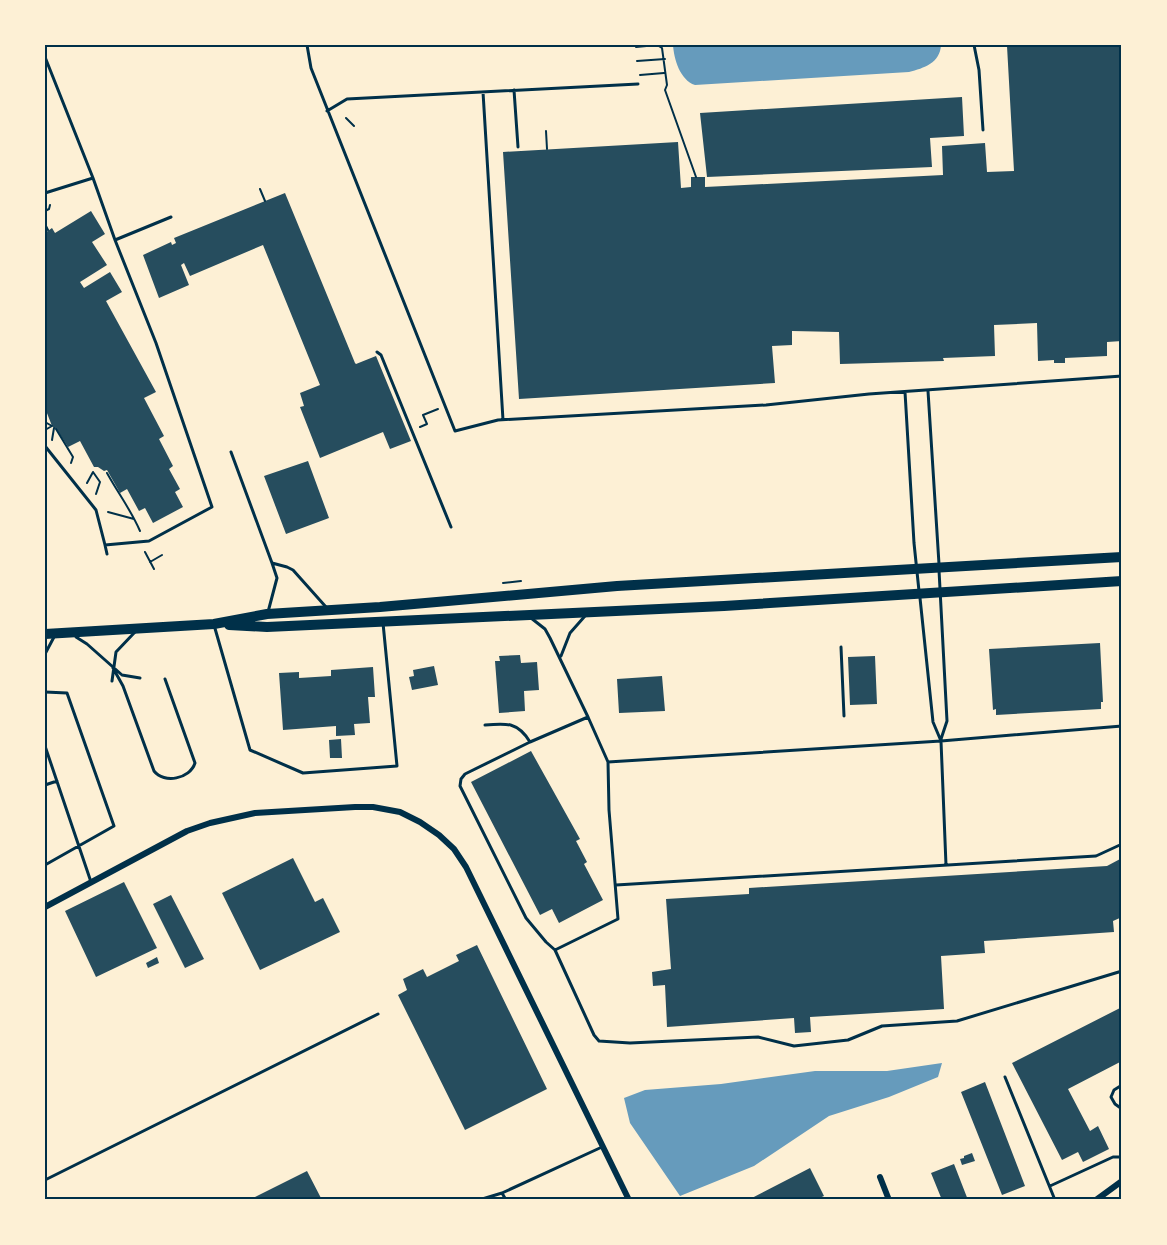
<svg xmlns="http://www.w3.org/2000/svg" width="1167" height="1245" font-family="'Work Sans',sans-serif">
<style>
.water{fill:#669bbc}
.building{fill:#264d5e}
.lines{fill:none;stroke-linecap:round;stroke-linejoin:round}
.path{stroke:#003049;stroke-width:2}
.service{stroke:#003049;stroke-width:3}
.minor{stroke:#003049;stroke-width:6}
.primary{stroke:#003049;stroke-width:10}
.neatline{fill:none;stroke:#003049;stroke-width:2}
</style>
<rect width="100%" height="100%" fill="#fdf0d5"/>
<path class="water" d="M 673,45 L 941,45 C 940,63 924,68 909,72 L 695,85 C 680,80 674,59 673,45 Z
M 942,1063 L 938,1077 L 889,1097 L 829,1116 L 754,1166 L 680,1196 L 630,1123 L 624,1098 L 645,1090 L 721,1084 L 815,1071 L 887,1071 Z"/>
<path class="building" d="M 1019,45 L 1122,45 L 1122,341 L 1107,342 L 1107,356 L 1065,358 L 1065,363 L 1054,363 L 1054,360 L 1038,361 L 1037,323 L 994,325 L 995,356 L 943,358 L 944,361 L 840,364 L 839,332 L 792,331 L 792,345 L 772,346 L 775,383 L 519,399 L 503,152 L 678,142 L 681,188 L 691,187 L 691,177 L 705,177 L 705,187 L 943,175 L 942,146 L 985,143 L 987,172 L 1014,171 L 1007,46 Z
M 962,97 L 964,136 L 930,138 L 932,167 L 707,177 L 700,113 Z
M 285,193 L 355,363 L 356,364 L 376,356 L 411,441 L 390,449 L 383,432 L 320,458 L 300,407 L 304,406 L 300,393 L 320,385 L 263,245 L 190,276 L 184,263 L 181,265 L 189,285 L 159,298 L 143,255 L 171,242 L 172,245 L 176,243 L 174,238 Z
M 91,211 L 105,234 L 92,242 L 107,265 L 80,282 L 84,288 L 110,272 L 122,292 L 106,301 L 156,392 L 144,398 L 164,436 L 159,439 L 173,466 L 169,469 L 180,489 L 175,492 L 183,507 L 153,523 L 145,508 L 139,511 L 127,489 L 120,493 L 107,470 L 104,471 L 98,467 L 94,467 L 80,441 L 68,447 L 57,430 L 52,426 L 45,408 L 45,233 L 52,228 L 55,233 Z
M 308,461 L 329,518 L 286,534 L 264,476 Z
M 1100,643 L 1103,702 L 1101,702 L 1101,709 L 996,715 L 996,709 L 993,710 L 989,649 Z
M 520,655 L 521,663 L 537,662 L 539,690 L 524,691 L 525,711 L 499,713 L 495,661 L 500,661 L 499,656 Z
M 875,656 L 877,704 L 850,705 L 848,657 Z
M 434,666 L 438,685 L 412,690 L 409,677 L 414,676 L 413,670 Z
M 373,667 L 375,697 L 368,697 L 370,723 L 354,724 L 355,735 L 336,736 L 336,726 L 283,730 L 279,673 L 299,672 L 299,678 L 331,676 L 331,670 Z
M 662,676 L 665,711 L 619,713 L 617,679 Z
M 341,739 L 342,758 L 330,758 L 329,740 Z
M 531,751 L 580,839 L 576,841 L 587,862 L 584,864 L 603,900 L 559,923 L 552,909 L 540,915 L 471,782 Z
M 293,858 L 315,902 L 323,898 L 340,932 L 260,970 L 222,893 Z
M 1122,858 L 1122,917 L 1113,921 L 1114,932 L 984,941 L 985,953 L 941,956 L 944,1009 L 810,1017 L 811,1032 L 795,1033 L 794,1018 L 667,1027 L 665,985 L 653,986 L 652,972 L 671,969 L 666,899 L 749,894 L 749,888 L 1107,866 Z
M 124,882 L 157,948 L 96,977 L 65,911 Z
M 171,895 L 204,959 L 185,968 L 153,904 Z
M 477,945 L 547,1089 L 465,1130 L 398,995 L 407,990 L 403,979 L 423,969 L 427,977 L 459,961 L 456,955 Z
M 157,957 L 159,963 L 148,968 L 146,963 Z
M 1122,1007 L 1122,1061 L 1068,1089 L 1090,1131 L 1098,1126 L 1109,1149 L 1083,1162 L 1078,1152 L 1062,1160 L 1012,1063 Z
M 985,1082 L 1025,1186 L 1002,1195 L 961,1092 Z
M 972,1153 L 975,1161 L 962,1165 L 960,1159 L 964,1158 L 964,1156 Z
M 954,1164 L 968,1200 L 942,1200 L 931,1173 Z
M 810,1168 L 824,1196 L 815,1200 L 748,1200 Z
M 307,1171 L 322,1200 L 249,1200 Z"/>
<g class="lines">
<path class="path" d="M 636,47 L 657,45 L 662,48 L 667,85 L 665,90 L 696,177
M 637,61 L 665,59
M 640,75 L 664,73
M 346,118 L 354,126
M 546,131 L 547,149
M 260,189 L 265,201
M 45,211 L 49,209 L 50,205
M 45,224 L 48,230
M 45,422 L 52,426 L 45,430
M 420,427 L 427,424 L 423,415 L 438,409
M 56,429 L 73,457 L 71,463
M 52,440 L 54,428
M 107,473 C 118,493 131,510 140,531
M 87,483 L 93,472 L 100,482 L 96,494
M 108,512 L 134,519
M 145,552 L 154,569
M 150,562 L 162,555
M 503,583 L 521,581"/>
<path class="service" d="M 307,45 L 311,68 L 455,431 L 498,420 L 766,405 L 869,394 L 1122,376
M 974,45 L 979,70 L 983,130
M 45,57 L 93,178 L 115,240 L 171,217
M 514,90 L 518,147
M 483,92 L 503,420
M 327,111 L 347,99 L 638,84
M 45,193 L 93,178
M 377,352 L 381,355 L 451,527
M 928,391 L 939,564
M 905,392 L 914,543 L 919,591
M 45,446 L 96,510 L 105,545
M 231,452 L 272,563
M 107,554 L 105,545 L 149,541 L 212,507 L 156,343 L 115,240
M 939,570 L 947,721 L 941,739
M 920,598 L 933,722 L 941,741 L 946,865
M 268,612 L 277,578 L 272,563 L 287,567 L 293,570 L 326,607
M 531,618 L 545,629 L 550,638 L 588,717
M 214,625 L 250,750 L 303,773 L 397,766 L 383,623
M 76,637 L 87,644 L 122,675 L 140,678
M 841,647 L 844,716
M 45,654 L 54,637
M 561,656 L 570,633 L 585,616
M 113,668 L 123,686 L 154,771 C 164,784 190,779 195,763 L 165,679
M 112,681 L 116,652 L 135,632
M 45,692 L 67,693 L 114,826 L 45,865
M 485,725 C 507,723 518,722 530,742
M 45,746 L 91,882
M 608,762 L 941,741 L 1122,726
M 45,785 L 57,781
M 616,885 L 1096,856 L 1122,844
M 555,950 L 618,919 L 609,810 L 608,762 L 588,717 L 530,742 L 465,774 L 461,779 L 460,786 L 526,918 L 546,942 L 555,950 L 594,1035 L 599,1041 L 630,1043 L 758,1037 L 794,1046 L 848,1040 L 882,1026 L 957,1021 L 1122,971
M 1005,1077 L 1055,1200
M 1122,1085 L 1114,1090 L 1111,1097 L 1115,1104 L 1122,1109
M 45,1180 L 378,1014
M 1050,1186 L 1113,1157 L 1122,1157
M 502,1193 L 506,1200
M 479,1200 L 502,1193 L 602,1147"/>
<path class="minor" d="M 45,907 L 187,831 L 210,823 L 255,813 L 355,807 L 373,807 L 400,812 L 420,822 L 439,835 L 454,849 L 466,867 L 629,1200
M 880,1177 L 889,1200
M 1096,1200 L 1122,1181"/>
<path class="primary" d="M 229,625 L 267,627 L 724,606 L 1122,581
M 45,634 L 214,624 L 267,614 L 380,607 L 617,586 L 1122,557"/>
</g>
<rect width="1167" height="1245" fill="none" stroke="#fdf0d5" stroke-width="93"/>
<rect x="46" y="46" width="1074" height="1152" class="neatline"/>
</svg>
